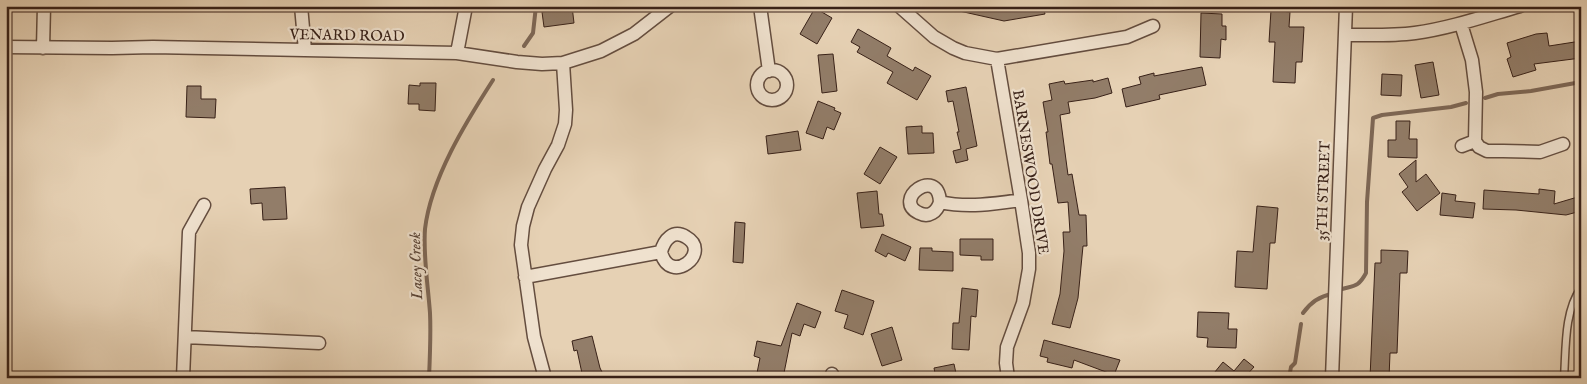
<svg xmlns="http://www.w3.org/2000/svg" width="1587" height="384" font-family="'IM FELL English',serif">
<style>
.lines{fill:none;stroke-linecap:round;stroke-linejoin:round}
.stream{stroke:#7d6756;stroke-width:4}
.building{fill:#927d69;stroke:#382118}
.service-casing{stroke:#644d3f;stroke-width:9}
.minor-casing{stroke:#644d3f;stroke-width:15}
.service{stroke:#efe1ce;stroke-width:6}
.minor{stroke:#efe1ce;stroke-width:12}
.labels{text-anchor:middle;stroke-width:4.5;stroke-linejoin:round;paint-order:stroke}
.street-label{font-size:15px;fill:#382118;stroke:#efe1ce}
.water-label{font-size:16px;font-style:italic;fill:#5a4437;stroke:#efe1ce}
</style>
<rect width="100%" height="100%" fill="#e6d1b4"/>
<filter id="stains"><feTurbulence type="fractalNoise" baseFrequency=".004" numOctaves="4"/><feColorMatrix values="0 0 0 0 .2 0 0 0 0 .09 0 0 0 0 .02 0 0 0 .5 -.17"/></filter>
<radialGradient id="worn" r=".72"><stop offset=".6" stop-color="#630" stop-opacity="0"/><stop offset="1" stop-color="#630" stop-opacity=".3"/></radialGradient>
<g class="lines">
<path class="stream" d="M 524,46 L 533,33 L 536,6
M 1485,98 L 1498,94 L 1531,91 L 1581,82
M 1339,290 C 1354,285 1358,288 1366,273 L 1367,202 L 1373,118 L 1382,115 L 1451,107 L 1466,103
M 1303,313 C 1310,303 1320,296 1332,294
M 429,378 C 430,356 431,334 430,313 C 428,285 423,256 425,229 C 431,178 466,122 493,80
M 1289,378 L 1291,367 L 1295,363 L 1301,324"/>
</g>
<path class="building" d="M 562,6 L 572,6 L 574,23 L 544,27 L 542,12 L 562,9 Z
M 956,6 L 1043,6 L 1045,14 L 1004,21 L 955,10 Z
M 815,8 L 832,18 L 817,44 L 800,34 Z
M 1271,10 L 1290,12 L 1289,27 L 1304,27 L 1302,62 L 1296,62 L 1295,83 L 1273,82 L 1275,42 L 1269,42 Z
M 1201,13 L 1222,14 L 1222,26 L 1226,26 L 1226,40 L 1221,39 L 1220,58 L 1200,57 Z
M 858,29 L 891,48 L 887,56 L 913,71 L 915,67 L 931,76 L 917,100 L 887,83 L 893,72 L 857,52 L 860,47 L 851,42 Z
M 1547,33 L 1549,46 L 1581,41 L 1581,58 L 1534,64 L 1536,70 L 1513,77 L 1507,59 L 1511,57 L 1507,43 L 1536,34 Z
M 833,54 L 837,91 L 822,93 L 818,55 Z
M 1433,62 L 1439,95 L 1421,98 L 1415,65 Z
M 1202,67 L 1206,85 L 1159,95 L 1160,99 L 1126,107 L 1122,89 L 1141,84 L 1139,77 L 1154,73 L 1154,76 Z
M 1382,74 L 1402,75 L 1401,96 L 1381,95 Z
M 1108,78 L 1112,93 L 1095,98 L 1068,102 L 1070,113 L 1060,115 L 1068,175 L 1072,174 L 1079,215 L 1086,215 L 1087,246 L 1083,246 L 1078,298 L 1070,328 L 1052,324 L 1060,294 L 1064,251 L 1063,232 L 1070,232 L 1068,202 L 1058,203 L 1052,164 L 1050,164 L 1046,132 L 1048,132 L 1043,102 L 1052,100 L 1049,84 L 1064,81 L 1065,84 L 1093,80 L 1093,82 Z
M 420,83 L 436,83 L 435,111 L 419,110 L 419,104 L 408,104 L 409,85 L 420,86 Z
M 187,86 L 201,86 L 201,99 L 216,99 L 215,118 L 186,117 Z
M 966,87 L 977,146 L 966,149 L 968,160 L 956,163 L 953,151 L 961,149 L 957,132 L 959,132 L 953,101 L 948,102 L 946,91 Z
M 818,101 L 835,108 L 834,110 L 841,113 L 834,130 L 827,127 L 823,139 L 806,133 Z
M 1396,121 L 1410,121 L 1409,139 L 1417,139 L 1417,158 L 1388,157 L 1388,140 L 1396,140 Z
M 922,126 L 922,133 L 933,133 L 934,153 L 908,154 L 906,127 Z
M 798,131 L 801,150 L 768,154 L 766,136 Z
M 880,147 L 897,157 L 880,184 L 864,174 Z
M 1416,160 L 1416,182 L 1426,174 L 1440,193 L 1417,211 L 1402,192 L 1408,187 L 1399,174 Z
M 285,187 L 287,219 L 263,220 L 262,203 L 251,204 L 250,189 Z
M 1539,189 L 1555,191 L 1554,204 L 1581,196 L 1581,211 L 1566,215 L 1516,210 L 1483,209 L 1484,190 L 1539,194 Z
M 877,191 L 879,214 L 882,214 L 884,226 L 861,228 L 857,193 Z
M 1442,193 L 1456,195 L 1455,201 L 1475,203 L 1473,218 L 1440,215 Z
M 1257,206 L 1278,208 L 1275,243 L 1270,243 L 1267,289 L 1235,287 L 1237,251 L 1253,252 Z
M 735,222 L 745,223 L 743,263 L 733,262 Z
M 882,234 L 911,247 L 905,261 L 888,253 L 886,257 L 875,251 Z
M 960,239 L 993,239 L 993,260 L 981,260 L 981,256 L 960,255 Z
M 920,248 L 932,248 L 932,251 L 953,252 L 953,271 L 919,270 Z
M 1381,250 L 1408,251 L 1407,273 L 1400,273 L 1397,353 L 1390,353 L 1389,378 L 1370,378 L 1375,263 L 1381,263 Z
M 962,288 L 978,290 L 976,317 L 971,316 L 969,350 L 952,349 L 953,323 L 959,323 Z
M 842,290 L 874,301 L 863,335 L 844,328 L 848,315 L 835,311 Z
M 797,303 L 821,312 L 815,328 L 804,324 L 800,336 L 792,333 L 783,378 L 756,378 L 760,358 L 754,356 L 757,341 L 781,346 Z
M 1198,312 L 1229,313 L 1228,329 L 1237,329 L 1236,348 L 1207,347 L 1208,338 L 1197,337 Z
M 892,327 L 902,360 L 882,366 L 871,334 Z
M 592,336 L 600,368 L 605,378 L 583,378 L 577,350 L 574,351 L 572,341 Z
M 1044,340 L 1120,360 L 1114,375 L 1074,360 L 1072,368 L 1047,362 L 1048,358 L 1040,356 Z
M 1244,359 L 1254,367 L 1244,378 L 1210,378 L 1223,362 L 1234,371 Z
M 954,364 L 957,378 L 936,378 L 934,368 Z"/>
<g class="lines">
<defs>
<path id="service" d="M 1564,378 C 1566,349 1564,311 1581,288"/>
<path id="minor" d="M 301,6 L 305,50
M 760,6 L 769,71
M 899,6 L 934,37 L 953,48 L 965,53 L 997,59 L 1127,37 L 1153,26
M 1461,24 L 1472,60 L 1476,92 L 1475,141 L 1479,147 L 1487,151 L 1503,151 L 1540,152 L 1563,144
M 1345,35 C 1368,35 1392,36 1415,33 C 1451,28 1485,16 1520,6
M 6,47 L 112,48 L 153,47 L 457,53 L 517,62 L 542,64 L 563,63 L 601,51 L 634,34 L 670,6
M 43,48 L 44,6
M 457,53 L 466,6
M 997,59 L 1021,200 L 1029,253 L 1029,269 L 1023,303 L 1007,347 L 1006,363 L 1008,378
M757 85a15 15 0 1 1 30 0a15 15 0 1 1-30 0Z
M 1462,146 L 1475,141
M 940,202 C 937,212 929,218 919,213 C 891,200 938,165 940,202 C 967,208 994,204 1021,200
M 525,277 L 661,252 C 664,240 673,229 686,237 C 713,252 670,287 661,252
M 185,337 L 319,343
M 183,378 L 189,232 L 204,205
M 545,378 L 534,337 L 521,245 L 523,226 L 528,207 L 545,169 L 558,145 L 565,124 L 566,110 L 563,63
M 831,378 L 832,374
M 1332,378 L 1346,6"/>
</defs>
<use href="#service" class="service-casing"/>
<use href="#minor" class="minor-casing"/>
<use href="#service" class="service"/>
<use href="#minor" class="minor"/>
</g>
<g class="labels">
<g class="street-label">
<text transform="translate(347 35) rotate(1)" y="5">VENARD ROAD</text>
<text transform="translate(1031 172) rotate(81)" y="5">BARNESWOOD DRIVE</text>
<text transform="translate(1323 191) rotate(-88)" y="5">35TH STREET</text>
</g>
<g class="water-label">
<text transform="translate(415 266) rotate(-92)" y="6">Lacey Creek</text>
</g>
</g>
<rect width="1587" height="384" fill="none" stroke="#e6d1b4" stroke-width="25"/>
<rect x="8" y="8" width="1572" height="369" fill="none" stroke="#382118" stroke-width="2.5"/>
<rect x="12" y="12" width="1562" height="359" fill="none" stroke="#382118"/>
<rect width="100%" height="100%" filter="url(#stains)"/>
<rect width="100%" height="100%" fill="url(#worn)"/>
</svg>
